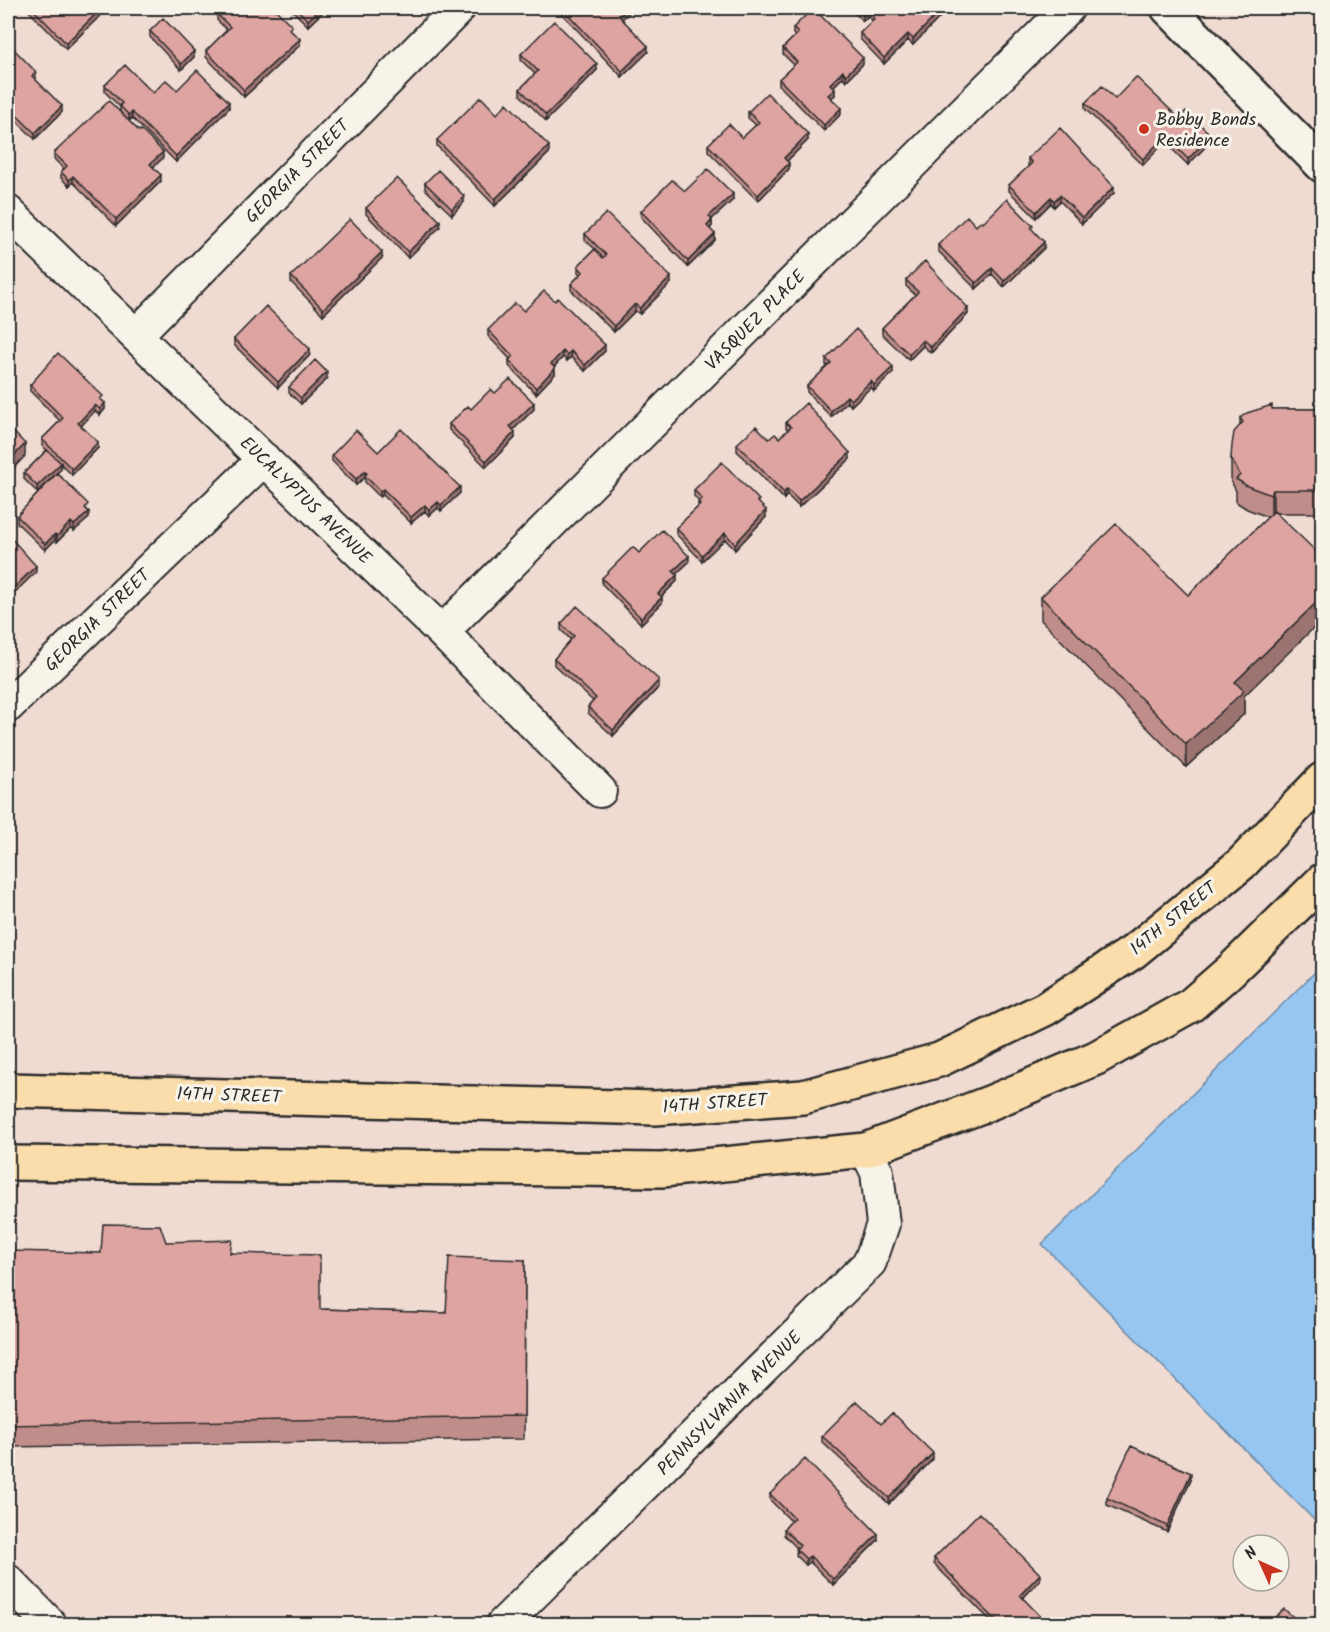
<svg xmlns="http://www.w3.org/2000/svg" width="1330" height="1632" font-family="Kalam,sans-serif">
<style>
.water{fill:#96c6f2;stroke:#6b88a2;stroke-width:1.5}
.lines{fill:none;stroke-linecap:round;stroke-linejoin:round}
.street-casing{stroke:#2b2b2b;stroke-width:36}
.secondary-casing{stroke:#2b2b2b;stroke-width:38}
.primary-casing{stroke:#2b2b2b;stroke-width:38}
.street{stroke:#f7f3e8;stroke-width:32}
.secondary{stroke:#f7f3e8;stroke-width:33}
.primary{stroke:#fbddab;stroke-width:33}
.wall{fill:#bf8d8a;stroke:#2b2b2b;stroke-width:1.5}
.shaded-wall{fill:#9b7371;stroke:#2b2b2b;stroke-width:1.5}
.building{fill:#dea4a1;stroke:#2b2b2b;stroke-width:1.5}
.poi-dot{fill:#c8321e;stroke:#f7f3e8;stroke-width:2}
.labels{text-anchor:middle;stroke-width:6;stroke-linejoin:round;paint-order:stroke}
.poi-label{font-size:18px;fill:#2b2b2b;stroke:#f7f3e8;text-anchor:start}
.street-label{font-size:18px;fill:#2b2b2b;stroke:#f7f3e8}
</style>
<rect width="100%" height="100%" fill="#f0dbd3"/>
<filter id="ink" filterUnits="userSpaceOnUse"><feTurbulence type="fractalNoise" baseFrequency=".0167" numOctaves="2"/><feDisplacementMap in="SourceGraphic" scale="12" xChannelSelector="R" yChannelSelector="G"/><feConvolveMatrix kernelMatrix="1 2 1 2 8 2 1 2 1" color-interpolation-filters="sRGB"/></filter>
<g filter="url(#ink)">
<path class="water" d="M 1322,965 L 1322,1528 L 1042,1244 Z"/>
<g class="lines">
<defs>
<path id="street" d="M 8,212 L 442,632 L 600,791
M 136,335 L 459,8
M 442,632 L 1068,8
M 8,706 L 264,459
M 8,1581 L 50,1624
M 503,1624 L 870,1262 L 883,1224 L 877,1172 L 866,1150"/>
<path id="secondary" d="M 1168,8 L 1322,165"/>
<path id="primary" d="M 8,1090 L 655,1108 L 803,1097 L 939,1060 L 1045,1009 L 1133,952 L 1241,864 L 1322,780
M 8,1163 L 662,1170 L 866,1150 L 992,1102 L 1096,1058 L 1191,1005 L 1230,971 L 1322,881"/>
</defs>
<use href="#street" class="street-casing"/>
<use href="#secondary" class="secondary-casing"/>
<use href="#primary" class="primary-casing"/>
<use href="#street" class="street"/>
<use href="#secondary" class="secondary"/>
<use href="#primary" class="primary"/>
</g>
<path class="wall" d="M 26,8 L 108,8 L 66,49 Z
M 290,8 L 327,8 L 308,26 Z
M 562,8 L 622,19 L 648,52 L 622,77 L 562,14 Z
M 757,8 L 770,8 L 763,14 Z
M 849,8 L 940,8 L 942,15 L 913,45 L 908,40 L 884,64 L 860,39 L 860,33 L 872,21 L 871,19 L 868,16 L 863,21 Z
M 217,14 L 292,32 L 300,45 L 244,97 L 206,57 L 206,51 L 227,30 L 217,20 Z
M 793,28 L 863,64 L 846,81 L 843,77 L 833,87 L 835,95 L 831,98 L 841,114 L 824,131 L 779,85 L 779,79 L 794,65 L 783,54 L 783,48 L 795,36 L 793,34 Z
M 150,31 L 194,57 L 181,70 L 150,37 Z
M 8,43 L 36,78 L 35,79 L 62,112 L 35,139 L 8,113 Z
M 521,54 L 597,70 L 546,121 L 520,95 L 520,89 L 535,74 L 521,60 Z
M 105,85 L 153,93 L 177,90 L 229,108 L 176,162 L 132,118 L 129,121 L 163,158 L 153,167 L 161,181 L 116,226 L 73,182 L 69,186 L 61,178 L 61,172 L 64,169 L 54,159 L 54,153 L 120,111 L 120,107 L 105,92 Z
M 1115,99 L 1179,118 L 1211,141 L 1188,165 L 1165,142 L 1143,165 L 1085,109 L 1085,103 Z
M 748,112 L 808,140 L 787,161 L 789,169 L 758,201 L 708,151 L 708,145 L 742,138 L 756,125 L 748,118 Z
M 497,114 L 549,153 L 495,206 L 437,146 L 437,140 Z
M 1028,158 L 1114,193 L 1082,224 L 1060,201 L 1054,207 L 1051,203 L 1036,218 L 1009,191 L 1009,185 L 1029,166 L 1028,165 Z
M 425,183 L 464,202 L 452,215 L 425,189 Z
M 685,191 L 733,200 L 712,219 L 712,226 L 710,229 L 715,240 L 688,267 L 641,217 L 641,211 Z
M 366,208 L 440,227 L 408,258 L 366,214 Z
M 983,223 L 1044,248 L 1004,287 L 992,274 L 976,289 L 938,251 L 938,245 Z
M 585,234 L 671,283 L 640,314 L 635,311 L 614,332 L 571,290 L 571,284 L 580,275 L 578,272 L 578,266 L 595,249 L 585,240 Z
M 382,258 L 323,315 L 291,282 L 291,276 Z
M 906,280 L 968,314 L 931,353 L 923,346 L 909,360 L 882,334 L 882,328 L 915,295 L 906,286 Z
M 555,301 L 605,351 L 585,371 L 571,357 L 567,361 L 563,357 L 554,367 L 555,374 L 536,394 L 509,366 L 509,360 L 510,359 L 488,336 L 488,330 L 524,311 Z
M 234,339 L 310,355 L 278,388 L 234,345 Z
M 826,359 L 893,373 L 874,391 L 871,387 L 851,406 L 847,402 L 831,417 L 807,392 L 807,386 L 828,366 L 826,365 Z
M 327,379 L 301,404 L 289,393 L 289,387 Z
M 30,385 L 103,401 L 105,409 L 100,415 L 95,411 L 81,426 L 98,448 L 72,475 L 61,464 L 61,469 L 57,473 L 88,511 L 89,518 L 74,531 L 71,528 L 57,542 L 55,540 L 45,550 L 17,523 L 17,516 L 56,474 L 37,492 L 24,479 L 24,473 L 47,450 L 42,446 L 42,439 L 60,421 L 30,391 Z
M 495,393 L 534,409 L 513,430 L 515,438 L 486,467 L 449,430 L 449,424 Z
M 1272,409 L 1323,409 L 1323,513 L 1275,513 L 1244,696 L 1244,714 L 1186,767 L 1041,620 L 1041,597 L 1188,595 L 1268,517 L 1247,509 L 1236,502 L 1236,491 L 1231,481 L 1231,458 L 1240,426 L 1240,418 Z
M 786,422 L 850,459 L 799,507 L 787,495 L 784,499 L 737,451 L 737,444 L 779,438 L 788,430 L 786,428 Z
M 378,452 L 460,493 L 441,511 L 438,508 L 429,516 L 425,511 L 411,523 L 383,495 L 380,497 L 365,482 L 365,477 L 356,485 L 332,461 L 332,455 Z
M 694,490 L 759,503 L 766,517 L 735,550 L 725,539 L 702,561 L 676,534 L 676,528 L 698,507 L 698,503 L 699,502 L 694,496 Z
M 639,553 L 689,562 L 676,574 L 677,581 L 661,597 L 662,603 L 641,624 L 602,584 L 602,578 Z
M 561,624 L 659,687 L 613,736 L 588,713 L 588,707 L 593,701 L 554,665 L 554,659 L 571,640 L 561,630 Z
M 166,1242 L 232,1253 L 320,1309 L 446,1313 L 525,1260 L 524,1439 L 8,1447 L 8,1287 L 101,1253 Z
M 881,1424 L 933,1459 L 889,1504 L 822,1442 L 822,1436 Z
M 1191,1479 L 1167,1532 L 1107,1505 L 1107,1498 Z
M 770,1494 L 878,1540 L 833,1585 L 810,1562 L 806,1565 L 796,1555 L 797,1548 L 784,1535 L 784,1529 L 791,1521 L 770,1500 Z
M 934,1558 L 1040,1580 L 1023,1598 L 1043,1624 L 994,1624 L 934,1564 Z"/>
<path class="shaded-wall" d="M 102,8 L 108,8 L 66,49 L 66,43 Z
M 321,8 L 327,8 L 308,26 L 308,20 Z
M 628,8 L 634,8 L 619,22 L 619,16 Z
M 763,8 L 770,8 L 763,14 Z
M 942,9 L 942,15 L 913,45 L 913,39 Z
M 868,10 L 868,16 L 863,21 L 863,15 Z
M 908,34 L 908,40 L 884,64 L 884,58 Z
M 300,39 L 300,45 L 244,97 L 244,90 Z
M 648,46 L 648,52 L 622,77 L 622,71 Z
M 194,51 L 194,57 L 181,70 L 181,64 Z
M 863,58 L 863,64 L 846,81 L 846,75 Z
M 597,64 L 597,70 L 546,121 L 546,115 Z
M 843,71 L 843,77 L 830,90 L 830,84 Z
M 36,72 L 36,78 L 32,82 L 32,76 Z
M 835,89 L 835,95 L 828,101 L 828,95 Z
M 229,102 L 229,108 L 176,162 L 176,156 Z
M 62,106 L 62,112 L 35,139 L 35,133 Z
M 841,108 L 841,114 L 824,131 L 824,125 Z
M 132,112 L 132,118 L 129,121 L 129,115 Z
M 808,134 L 808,140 L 784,164 L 784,158 Z
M 1211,135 L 1211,141 L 1188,165 L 1188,159 Z
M 1165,136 L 1165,142 L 1143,165 L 1143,159 Z
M 549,146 L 549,153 L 495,206 L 495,199 Z
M 163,152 L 163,158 L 150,170 L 150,164 Z
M 789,163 L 789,169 L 758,201 L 758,195 Z
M 161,175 L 161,181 L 116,226 L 116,219 Z
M 73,176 L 73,182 L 69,186 L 69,180 Z
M 1114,187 L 1114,193 L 1082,224 L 1082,218 Z
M 733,194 L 733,200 L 709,222 L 709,216 Z
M 1060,195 L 1060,201 L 1054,207 L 1054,201 Z
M 464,196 L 464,202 L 452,215 L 452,209 Z
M 1051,197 L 1051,203 L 1036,218 L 1036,212 Z
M 712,220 L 712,226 L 707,232 L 707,226 Z
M 440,221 L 440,227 L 408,258 L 408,252 Z
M 715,234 L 715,240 L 688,267 L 688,261 Z
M 1044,242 L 1044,248 L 1004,287 L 1004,281 Z
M 382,252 L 382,258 L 323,315 L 323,309 Z
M 992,268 L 992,274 L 976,289 L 976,283 Z
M 671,277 L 671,283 L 640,314 L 640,308 Z
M 635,304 L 635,311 L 614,332 L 614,326 Z
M 968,308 L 968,314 L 931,353 L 931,347 Z
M 923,340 L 923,346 L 909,360 L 909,354 Z
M 605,345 L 605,351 L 585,371 L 585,365 Z
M 12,349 L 12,355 L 8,360 L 8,353 Z
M 310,349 L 310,355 L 278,388 L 278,382 Z
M 563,351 L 563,357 L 551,370 L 551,364 Z
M 571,351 L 571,357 L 567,361 L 567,355 Z
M 893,367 L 893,373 L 874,391 L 874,385 Z
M 555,368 L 555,374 L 536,394 L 536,388 Z
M 327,372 L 327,379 L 301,404 L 301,398 Z
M 871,381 L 871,387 L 851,406 L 851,400 Z
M 847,396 L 847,402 L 831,417 L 831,411 Z
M 105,403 L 105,409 L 100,415 L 100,409 Z
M 534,403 L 534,409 L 510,433 L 510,426 Z
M 95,405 L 95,411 L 78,429 L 78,423 Z
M 515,432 L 515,438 L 486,467 L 486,461 Z
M 98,442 L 98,448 L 72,475 L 72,469 Z
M 25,444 L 25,456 L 8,474 L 8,462 Z
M 850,453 L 850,459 L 799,507 L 799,501 Z
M 61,463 L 61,469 L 37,492 L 37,486 Z
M 365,471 L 365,477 L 356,485 L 356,479 Z
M 460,487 L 460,493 L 441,511 L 441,505 Z
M 383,489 L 383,495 L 380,497 L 380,491 Z
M 787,489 L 787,495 L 784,499 L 784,493 Z
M 1273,490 L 1273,513 L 1271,518 L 1271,495 Z
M 438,502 L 438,508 L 429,516 L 429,510 Z
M 425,505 L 425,511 L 411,523 L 411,517 Z
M 766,510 L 766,517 L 735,550 L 735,544 Z
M 89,512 L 89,518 L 74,531 L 74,525 Z
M 71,522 L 71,528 L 57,542 L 57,536 Z
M 725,533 L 725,539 L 702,561 L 702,555 Z
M 55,534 L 55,540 L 45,550 L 45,544 Z
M 689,556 L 689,562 L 673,577 L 673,571 Z
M 36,566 L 36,572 L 8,599 L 8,593 Z
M 677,575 L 677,581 L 658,600 L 658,594 Z
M 1323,596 L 1323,619 L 1244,696 L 1244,714 L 1186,767 L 1186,744 L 1235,682 Z
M 662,597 L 662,603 L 641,624 L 641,618 Z
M 659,680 L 659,687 L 613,736 L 613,730 Z
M 933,1453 L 933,1459 L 889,1504 L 889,1498 Z
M 1191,1473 L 1191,1479 L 1167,1532 L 1167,1526 Z
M 878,1534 L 878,1540 L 833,1585 L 833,1579 Z
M 810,1556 L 810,1562 L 806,1565 L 806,1559 Z
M 1040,1574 L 1040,1580 L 1020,1601 L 1020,1595 Z
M 1043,1619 L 1043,1624 L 1038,1624 Z"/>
<path class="building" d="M 32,8 L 102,8 L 66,43 Z
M 224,8 L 274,8 L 292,26 L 289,29 L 300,39 L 244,90 L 206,51 L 230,27 L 217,14 Z
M 296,8 L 321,8 L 308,20 Z
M 562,8 L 628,8 L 619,16 L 648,46 L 622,71 Z
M 813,8 L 863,58 L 846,75 L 843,71 L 830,84 L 835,89 L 828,95 L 841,108 L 824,125 L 779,79 L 797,62 L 783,48 L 798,33 L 793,28 Z
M 855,8 L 940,8 L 942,9 L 913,39 L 908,34 L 884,58 L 860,33 L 874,19 L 871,13 L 868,10 L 863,15 Z
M 163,18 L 194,51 L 181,64 L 150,31 Z
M 554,21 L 597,64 L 546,115 L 520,89 L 538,71 L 521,54 Z
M 8,43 L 36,72 L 32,76 L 62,106 L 35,133 L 8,107 Z
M 125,65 L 153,93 L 166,80 L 177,90 L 197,70 L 229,102 L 176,156 L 132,112 L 129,115 L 120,106 L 122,103 L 105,85 Z
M 1136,77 L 1179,118 L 1186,111 L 1211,135 L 1188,159 L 1165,136 L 1143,159 L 1085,103 L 1102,86 L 1115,99 Z
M 767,93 L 808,134 L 784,158 L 789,163 L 758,195 L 708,145 L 729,124 L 742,138 L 759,122 L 748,112 Z
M 481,97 L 497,114 L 507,103 L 549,146 L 495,199 L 437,140 Z
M 109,101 L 139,131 L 141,130 L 163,152 L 150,164 L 161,175 L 116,219 L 73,176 L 69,180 L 61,172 L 67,166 L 54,153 Z
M 1060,128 L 1114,187 L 1082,218 L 1060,195 L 1054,201 L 1051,197 L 1036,212 L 1009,185 L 1032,163 L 1028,158 Z
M 708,169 L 733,194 L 709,216 L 712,220 L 707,226 L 715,234 L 688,261 L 641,211 L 672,180 L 685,191 Z
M 438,170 L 464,196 L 452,209 L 425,183 Z
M 397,178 L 440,221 L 408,252 L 366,208 Z
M 1007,199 L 1033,226 L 1031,228 L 1044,242 L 1004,281 L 992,268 L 976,283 L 938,245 L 967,216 L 976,226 L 981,221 L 983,223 Z
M 606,213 L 671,277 L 640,308 L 635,304 L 614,326 L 571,284 L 583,272 L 578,266 L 595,249 L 603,258 L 606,255 L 585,234 Z
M 350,219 L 382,252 L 323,309 L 291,276 Z
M 925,261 L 968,308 L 931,347 L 923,340 L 909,354 L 882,328 L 918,292 L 906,280 Z
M 544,291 L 555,301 L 558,298 L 605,345 L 585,365 L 571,351 L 567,355 L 563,351 L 551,364 L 555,368 L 536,388 L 509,360 L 513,356 L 488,330 L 515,303 L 524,311 Z
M 266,306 L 310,349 L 278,382 L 234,339 Z
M 856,329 L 893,367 L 874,385 L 871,381 L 851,400 L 847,396 L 831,411 L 807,386 L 831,363 L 826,359 Z
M 8,344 L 12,349 L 8,353 Z
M 58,353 L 103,396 L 100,399 L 105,403 L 100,409 L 95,405 L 78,423 L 98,442 L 72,469 L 42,439 L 63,418 L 30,385 Z
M 315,360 L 327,372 L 301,398 L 289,387 Z
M 510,379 L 534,403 L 510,426 L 515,432 L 486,461 L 449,424 L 468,406 L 471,409 L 491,389 L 495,393 Z
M 806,403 L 850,453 L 799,501 L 787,489 L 784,493 L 737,444 L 756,426 L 769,439 L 775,434 L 779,438 L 791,427 L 786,422 Z
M 1272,405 L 1272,409 L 1323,409 L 1323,490 L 1273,490 L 1271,495 L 1247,486 L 1236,479 L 1240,475 L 1231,458 L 1232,445 L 1234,432 L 1243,422 L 1240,418 L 1247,413 Z
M 8,426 L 25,444 L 8,462 Z
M 401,429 L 460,487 L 441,505 L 438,502 L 429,510 L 425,505 L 411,517 L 383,489 L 380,491 L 365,476 L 367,473 L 365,471 L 356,479 L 332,455 L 356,430 L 378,452 Z
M 47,450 L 61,463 L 37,486 L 24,473 Z
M 722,462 L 759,500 L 757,501 L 766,510 L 735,544 L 725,533 L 702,555 L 676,528 L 700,505 L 698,503 L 702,499 L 694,490 Z
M 57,473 L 88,504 L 85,508 L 89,512 L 74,525 L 71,522 L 57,536 L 55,534 L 45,544 L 17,516 Z
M 1274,511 L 1323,558 L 1323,596 L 1235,682 L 1244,691 L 1186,744 L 1041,597 L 1116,524 L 1188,595 Z
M 662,530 L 689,556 L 673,571 L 677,575 L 658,594 L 662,597 L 641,618 L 602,578 L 633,547 L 639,553 Z
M 8,536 L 10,537 L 36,566 L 8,593 Z
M 577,606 L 659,680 L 613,730 L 588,707 L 596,698 L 554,659 L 574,636 L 561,624 Z
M 103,1224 L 160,1225 L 166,1242 L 232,1240 L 230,1253 L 320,1255 L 320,1309 L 446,1313 L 449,1257 L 525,1260 L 524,1416 L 8,1425 L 8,1287 L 9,1251 L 101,1253 Z
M 857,1401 L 881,1424 L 892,1413 L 933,1453 L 889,1498 L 822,1436 Z
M 1131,1446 L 1191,1473 L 1167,1526 L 1107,1498 Z
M 805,1459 L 878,1534 L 833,1579 L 810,1556 L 806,1559 L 796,1549 L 800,1545 L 784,1529 L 794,1518 L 770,1494 Z
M 979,1513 L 1040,1574 L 1020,1595 L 1043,1619 L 1038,1624 L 1000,1624 L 934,1558 Z
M 1284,1609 L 1301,1624 L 1268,1624 Z"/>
</g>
<circle class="poi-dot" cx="1144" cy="129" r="6"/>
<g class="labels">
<g class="poi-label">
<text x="1156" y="125">Bobby Bonds<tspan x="1156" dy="21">Residence</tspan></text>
</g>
<g class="street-label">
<text transform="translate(297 171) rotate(-45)" y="6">GEORGIA STREET</text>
<text transform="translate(755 320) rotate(-45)" y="6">VASQUEZ PLACE</text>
<text transform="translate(306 500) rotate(44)" y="6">EUCALYPTUS AVENUE</text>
<text transform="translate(97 620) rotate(-44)" y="6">GEORGIA STREET</text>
<text transform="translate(1173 918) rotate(-39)" y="6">14TH STREET</text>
<text transform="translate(229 1095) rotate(2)" y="6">14TH STREET</text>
<text transform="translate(715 1103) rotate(-4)" y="6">14TH STREET</text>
<text transform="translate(729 1403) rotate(-45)" y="6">PENNSYLVANIA AVENUE</text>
</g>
</g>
<rect width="1330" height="1632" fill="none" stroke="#f7f3e8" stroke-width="30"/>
<rect x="15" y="15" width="1300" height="1602" fill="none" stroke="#2b2b2b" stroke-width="2" filter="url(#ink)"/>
<g transform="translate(1261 1563) rotate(315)"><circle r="28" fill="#f7f3e8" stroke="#a5a39c" stroke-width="1.5"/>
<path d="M0-4.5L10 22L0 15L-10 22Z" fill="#c8321e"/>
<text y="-9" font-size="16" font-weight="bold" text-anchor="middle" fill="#2b2b2b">N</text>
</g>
</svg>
